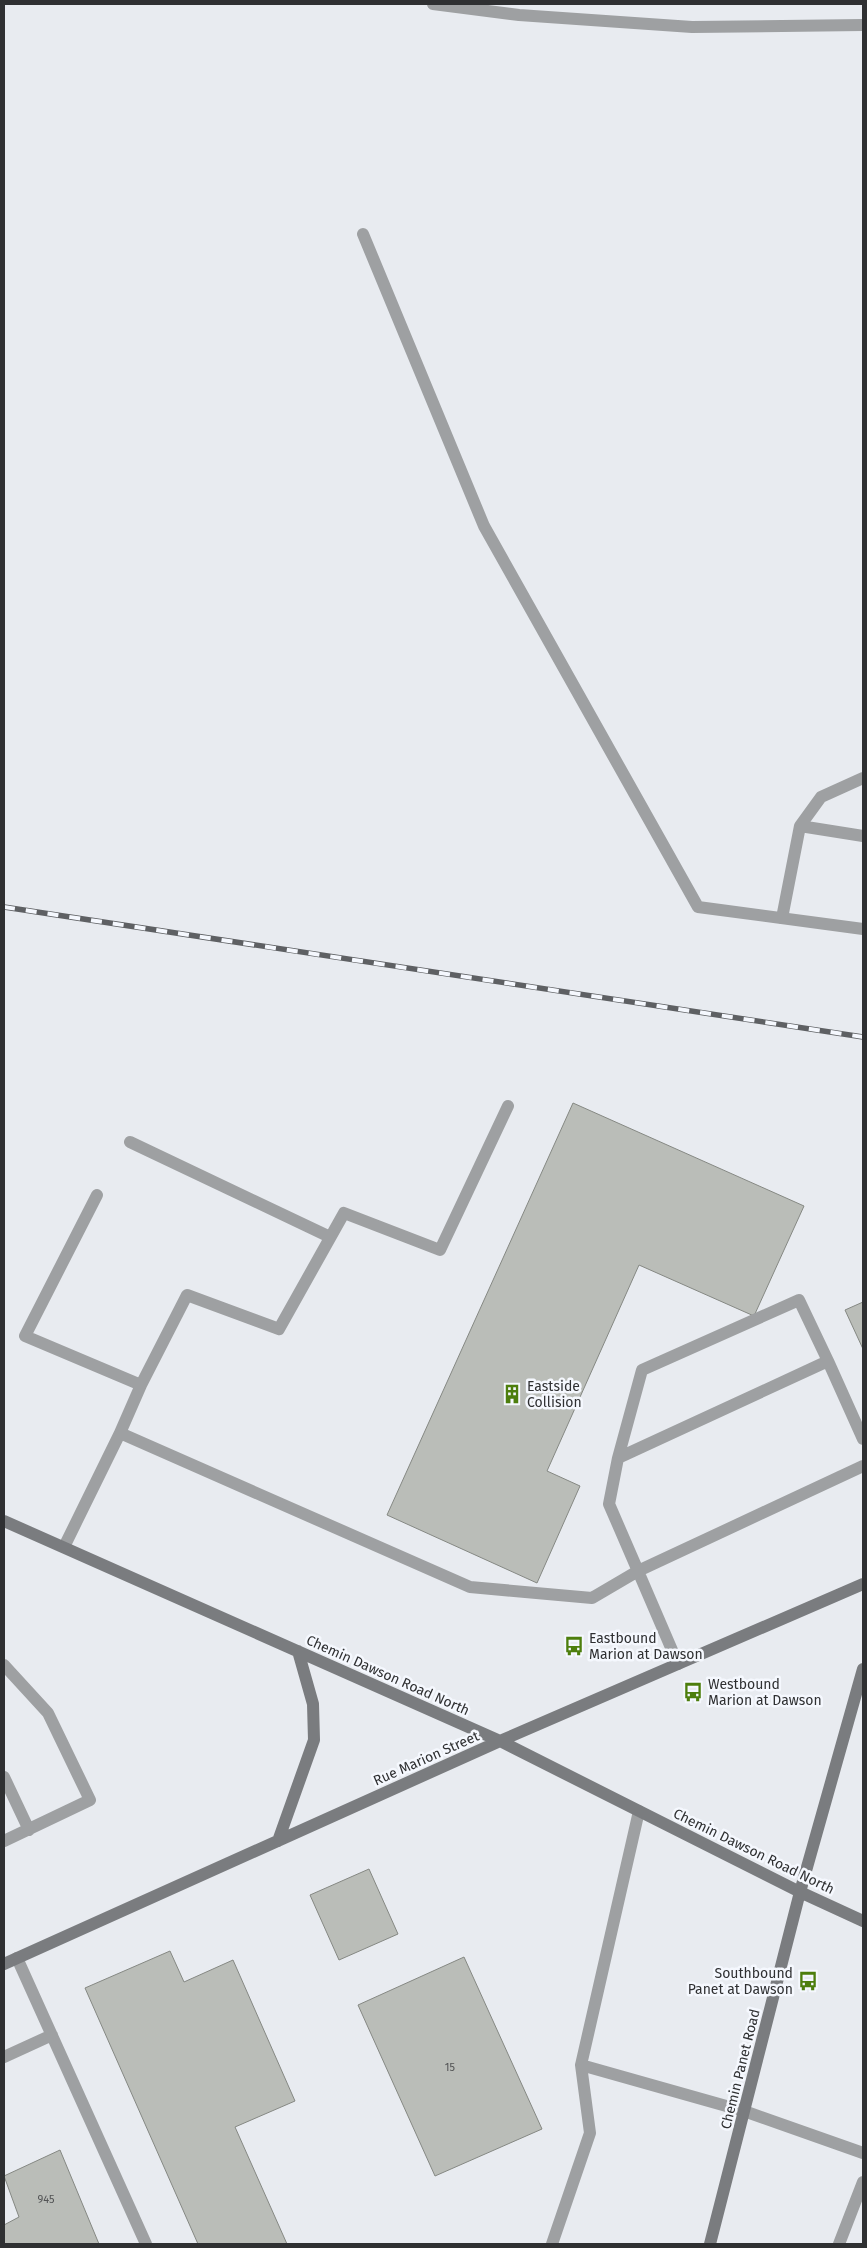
<svg xmlns="http://www.w3.org/2000/svg" width="867" height="2248" font-family="'Fira Sans',sans-serif">
<style>
.building{fill:#babdb8;stroke:#858883}
.lines{fill:none;stroke-linecap:round;stroke-linejoin:round}
.lane{stroke:#9ea0a2;stroke-width:12}
.street{stroke:#9ea0a2;stroke-width:12}
.secondary{stroke:#7a7c7f;stroke-width:12}
.rail-casing{stroke:#5e6063;stroke-width:5.5}
.rail{stroke:#f5f8fe;stroke-width:4;stroke-dasharray:11;stroke-linecap:butt}
.labels{text-anchor:middle;stroke-width:5;stroke-linejoin:round;paint-order:stroke}
.number-label{font-size:11px;fill:#525354}
.poi-label{font-size:14px;fill:#2f3032;stroke:#f5f8fe;text-anchor:start}
.street-label{font-size:14px;fill:#2f3032;stroke:#f5f8fe}
</style>
<rect width="100%" height="100%" fill="#e8ebf0"/>
<path class="building" d="M 573,1103 L 804,1206 L 754,1316 L 639,1265 L 547,1471 L 580,1486 L 537,1583 L 387,1515 Z
M 863,1302 L 863,1349 L 845,1310 Z
M 369,1869 L 398,1934 L 339,1960 L 310,1895 Z
M 170,1951 L 184,1982 L 233,1960 L 295,2101 L 235,2127 L 287,2244 L 198,2244 L 85,1988 Z
M 464,1957 L 542,2129 L 435,2176 L 358,2005 Z
M 60,2150 L 99,2244 L 4,2244 L 4,2225 L 19,2217 L 4,2176 Z"/>
<g class="lines">
<path class="lane" d="M 800,826 L 863,836
M 782,918 L 800,826 L 821,797 L 863,778
M 130,1142 L 330,1237
M 97,1195 L 25,1336 L 141,1385 L 120,1433
M 141,1385 L 187,1295 L 279,1329 L 344,1213 L 440,1250 L 508,1106
M 863,1439 L 828,1361 L 618,1458 L 609,1504 L 638,1571 L 863,1466
M 618,1458 L 642,1370 L 799,1300 L 828,1361
M 64,1547 L 120,1433 L 470,1587 L 592,1598 L 638,1571 L 678,1664
M 4,1665 L 48,1713 L 90,1800 L 4,1841
M 4,1777 L 29,1830
M 17,1958 L 146,2244
M 4,2057 L 52,2035
M 581,2065 L 744,2111 L 863,2153
M 552,2244 L 590,2133 L 581,2065 L 639,1811
M 839,2244 L 863,2182"/>
<path class="street" d="M 433,4 L 519,15 L 692,27 L 863,25
M 363,234 L 484,526 L 698,907 L 863,929"/>
<path class="secondary" d="M 4,1521 L 500,1741 L 800,1892 L 863,1921
M 278,1841 L 314,1740 L 313,1704 L 298,1651
M 4,1964 L 500,1741 L 863,1584
M 710,2244 L 800,1892 L 863,1669"/>
<defs>
<path id="rail" d="M 4,907 L 863,1037"/>
</defs>
<use href="#rail" class="rail-casing"/>
<use href="#rail" class="rail"/>
</g>
<defs>
<symbol id="building-bare" viewBox="-9 -9 18 18"><path d="M-4-6H4V6H1V3H-1V6H-4ZM-2.5-4.3h1.7v1.8h-1.7ZM.8-4.3h1.7v1.8H.8ZM-2.5-1h1.7V.8h-1.7ZM.8-1h1.7V.8H.8Z" fill="#4d7e0d" stroke="#f5f8fe" stroke-width="2.5" paint-order="stroke"/></symbol>
<symbol id="bus-bare" viewBox="-9 -9 18 18"><path d="M-5-6H5V4H4V6H2V4H-2V6H-4V4H-5ZM-3.5-4V0h7V-4ZM-3.5 1.2v1.5H-2V1.2ZM2 1.2v1.5H3.5V1.2Z" fill="#4d7e0d" stroke="#f5f8fe" stroke-width="2.5" paint-order="stroke"/></symbol>
</defs>
<g fill-rule="evenodd">
<use href="#building-bare" x="498" y="1380" width="28" height="28"/>
<use href="#bus-bare" x="560" y="1632" width="28" height="28"/>
<use href="#bus-bare" x="679" y="1678" width="28" height="28"/>
<use href="#bus-bare" x="794" y="1967" width="28" height="28"/>
</g>
<g class="labels">
<g class="number-label">
<text x="450" y="2071">15</text>
<text x="46" y="2203">945</text>
</g>
<g class="poi-label">
<text x="527" y="1391">Eastside<tspan x="527" dy="16">Collision</tspan></text>
<text x="589" y="1643">Eastbound<tspan x="589" dy="16">Marion at Dawson</tspan></text>
<text x="708" y="1689">Westbound<tspan x="708" dy="16">Marion at Dawson</tspan></text>
<text x="793" y="1978" text-anchor="end">Southbound<tspan x="793" dy="16">Panet at Dawson</tspan></text>
</g>
<g class="street-label">
<text transform="translate(388 1675) rotate(24)" y="5">Chemin Dawson Road North</text>
<text transform="translate(426 1758) rotate(-24)" y="5">Rue Marion Street</text>
<text transform="translate(754 1851) rotate(26)" y="5">Chemin Dawson Road North</text>
<text transform="translate(740 2069) rotate(-76)" y="5">Chemin Panet Road</text>
</g>
</g>
<rect width="867" height="2248" fill="none" stroke="#2f3032" stroke-width="10"/>
</svg>
